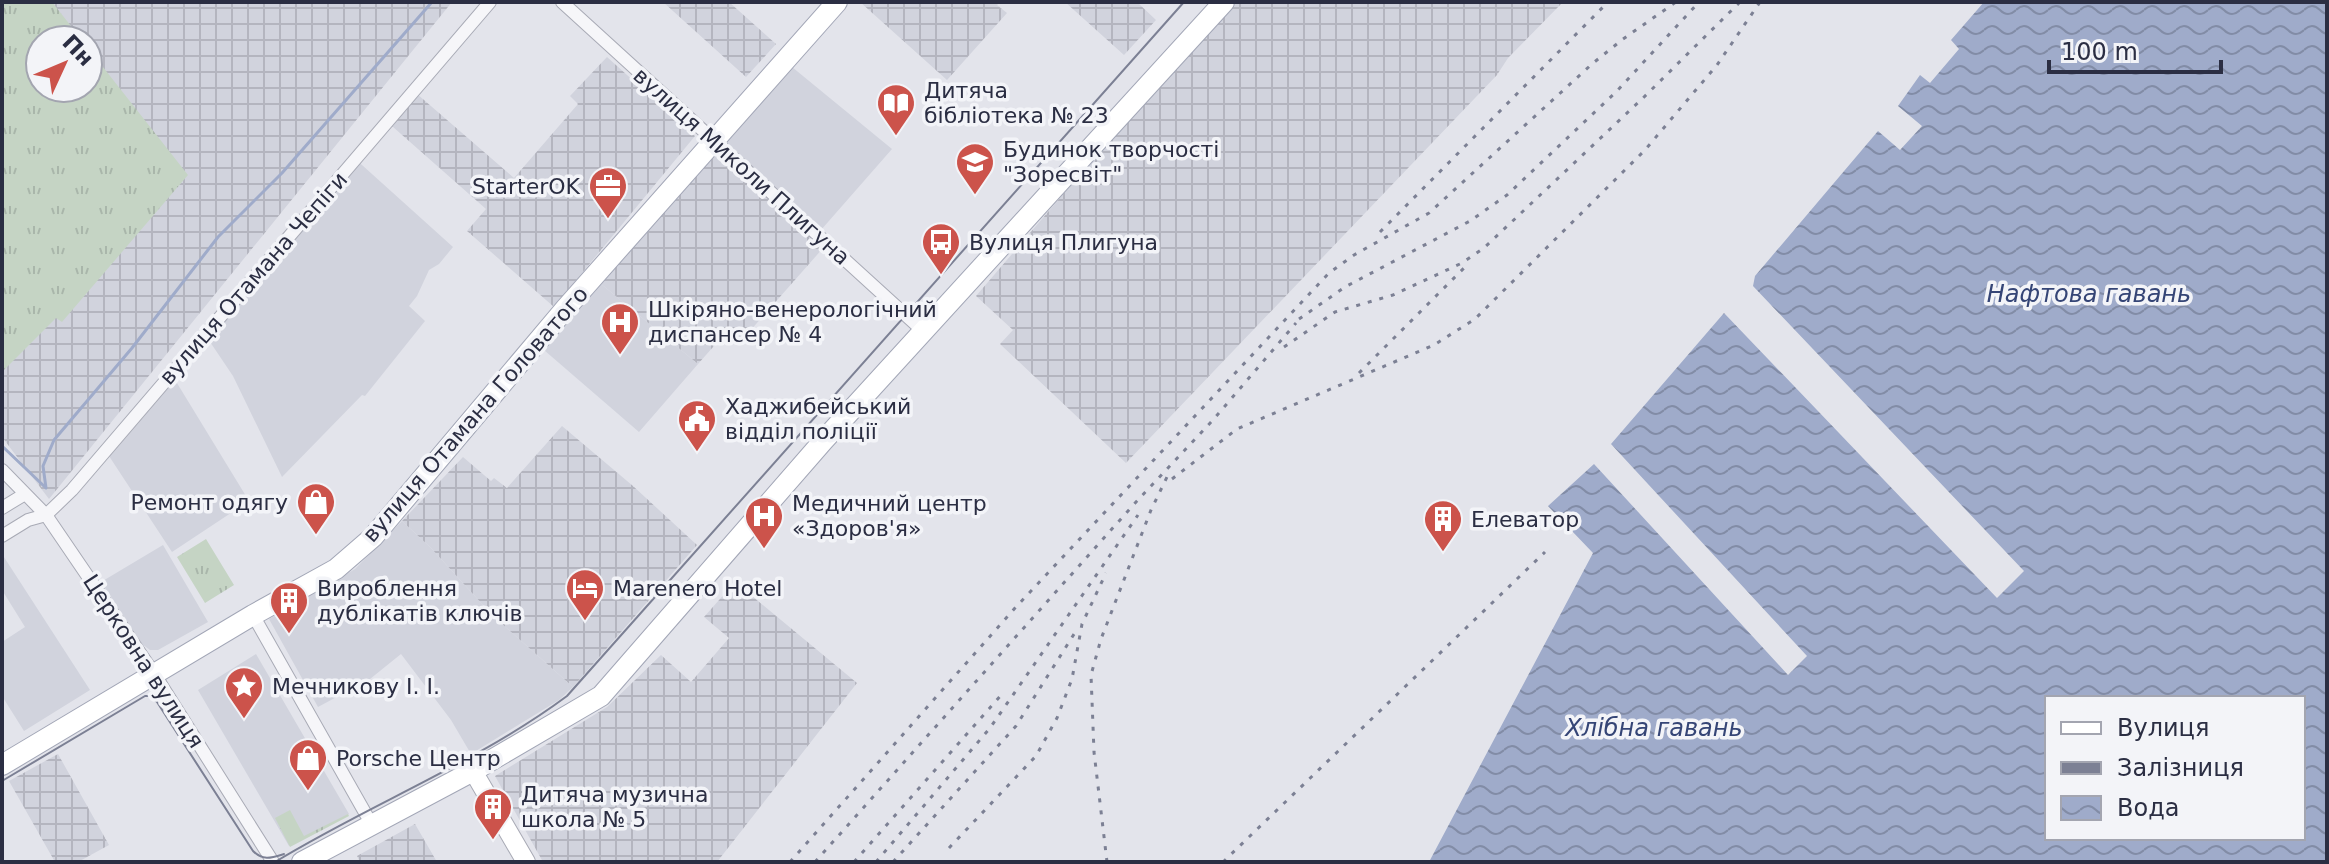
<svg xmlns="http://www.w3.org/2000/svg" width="2329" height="864" font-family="'DejaVu Sans',sans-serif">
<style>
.built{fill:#d1d3dd}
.industrial{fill:url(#industrial-grid);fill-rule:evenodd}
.grass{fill:url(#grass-tufts)}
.water{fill:url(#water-waves);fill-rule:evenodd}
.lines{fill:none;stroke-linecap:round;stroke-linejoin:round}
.stream{stroke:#9fabca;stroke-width:3}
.street-casing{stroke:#a8aab5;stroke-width:14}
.secondary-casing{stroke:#a8aab5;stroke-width:20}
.primary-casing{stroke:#a2a6b6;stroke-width:22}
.street{stroke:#f6f6f9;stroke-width:12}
.secondary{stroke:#fff;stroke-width:18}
.primary{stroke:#fff;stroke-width:20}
.tram{stroke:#7c8094;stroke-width:2}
.rail{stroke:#7c8094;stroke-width:3;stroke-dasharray:4 8;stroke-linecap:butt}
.labels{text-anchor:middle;stroke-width:7;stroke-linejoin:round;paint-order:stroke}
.poi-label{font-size:22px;fill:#2b2e43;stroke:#f3f4f8;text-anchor:start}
.street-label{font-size:22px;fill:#2b2e43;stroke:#f3f4f8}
.water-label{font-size:24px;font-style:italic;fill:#354576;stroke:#f3f4f8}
</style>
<defs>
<pattern id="industrial-grid" width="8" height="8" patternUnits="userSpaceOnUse" patternTransform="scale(2)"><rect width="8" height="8" fill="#d1d3dd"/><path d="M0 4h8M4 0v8" fill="none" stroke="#b4b5bf"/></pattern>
<pattern id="grass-tufts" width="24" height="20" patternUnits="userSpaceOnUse" patternTransform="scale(2)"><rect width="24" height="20" fill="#c5d4c4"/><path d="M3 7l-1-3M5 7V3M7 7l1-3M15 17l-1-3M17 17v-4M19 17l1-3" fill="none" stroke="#a9b6aa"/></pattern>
<pattern id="water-waves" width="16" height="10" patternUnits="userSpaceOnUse" patternTransform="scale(2)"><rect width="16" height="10" fill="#9fabca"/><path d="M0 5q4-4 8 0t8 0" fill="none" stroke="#828ca6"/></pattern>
</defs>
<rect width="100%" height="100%" fill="#e3e4eb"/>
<path class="built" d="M 792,67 L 892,149 L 821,230 L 725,144 Z
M 352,156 L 453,247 L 439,264 L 429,270 L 417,296 L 409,306 L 425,321 L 365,396 L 362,395 L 282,477 L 233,376 L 204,333 Z
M 595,279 L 698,364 L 639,432 L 537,344 Z
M 169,370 L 249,501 L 172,552 L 107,453 Z
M 402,521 L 431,548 L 493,616 L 573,687 L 559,700 L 471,754 L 451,720 L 401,654 L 370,679 L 318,707 L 269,619 L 355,569 Z
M 163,545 L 208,622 L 158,650 L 150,650 L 142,644 L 101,582 Z
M 2,554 L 90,690 L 24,731 L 2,696 L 2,642 L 25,627 L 2,590 Z
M 256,654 L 349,814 L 289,846 L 198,690 Z"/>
<path class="industrial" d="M 2,2 L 452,2 L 49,499 L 2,437 ZM 40,40 L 88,40 L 88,88 L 40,88 Z
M 663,2 L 729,2 L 776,44 L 746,77 Z
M 860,2 L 1000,2 L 997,5 L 1007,13 L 947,80 Z
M 1065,2 L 1137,2 L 1156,20 L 1124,55 Z
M 1228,2 L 1563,2 L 1508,58 L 1497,75 L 1126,463 L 1000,344 L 1013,330 L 976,296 Z
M 607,57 L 695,136 L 554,307 L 467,231 L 486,209 L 384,119 L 409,87 L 514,178 L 578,104 L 570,96 Z
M 717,149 L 824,247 L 742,340 L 729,329 L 698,364 L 595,279 Z
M 562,426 L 633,486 L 697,545 L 573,687 L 493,616 L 431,548 L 402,521 L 463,457 L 491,481 L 494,478 L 507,488 Z
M 735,582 L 857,683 L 717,862 L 543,862 L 495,776 L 607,707 L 661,655 L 691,682 L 729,638 L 704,617 Z
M 58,754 L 109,845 L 78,862 L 55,862 L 9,781 Z
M 415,824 L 437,862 L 360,862 L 357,856 Z"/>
<path class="grass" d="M 2,2 L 52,2 L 82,40 L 40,40 L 40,88 L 88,88 L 88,48 L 188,175 L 62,322 L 56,318 L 2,372 Z
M 206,539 L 234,585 L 205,603 L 177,557 Z
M 290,810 L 304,836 L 348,814 L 349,816 L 290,847 L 275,818 Z"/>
<path class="water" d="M 1984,2 L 2327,2 L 2327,862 L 1429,862 L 1593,553 L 1548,506 L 1594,464 L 1788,675 L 1807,656 L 1611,444 L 1724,313 L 1997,598 L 2024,571 L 1753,286 L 1755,276 L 1878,131 L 1900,150 L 1922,126 L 1898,106 L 1920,75 L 1930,83 L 1959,49 L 1951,40 ZM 2047,698 L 2303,698 L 2303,838 L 2047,838 Z"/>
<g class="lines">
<path class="stream" d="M 2,446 L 46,488 L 43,466 L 54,440 L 132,348 L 218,237 L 282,173 L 432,2"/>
<defs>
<path id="street" d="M 562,2 L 922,330
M 2,470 L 46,515 L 155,675 L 273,862
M 2,508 L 25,494
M 2,536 L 28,520 L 46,515 L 72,490 L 490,2
M 253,615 L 372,825"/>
<path id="secondary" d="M 473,771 L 526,862"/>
<path id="primary" d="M 2,765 L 253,615 L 336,569 L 373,537 L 565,309 L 837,2
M 302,862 L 473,771 L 601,696 L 824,440 L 1224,2"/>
</defs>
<use href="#street" class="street-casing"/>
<use href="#secondary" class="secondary-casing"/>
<use href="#primary" class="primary-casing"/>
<use href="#street" class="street"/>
<use href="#secondary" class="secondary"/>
<use href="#primary" class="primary"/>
<path class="tram" d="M 2,781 L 145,696 L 150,696 L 157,702 L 253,851 C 263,861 271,858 284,854
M 275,862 C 370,804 477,763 567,696 L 1184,2"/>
<path class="rail" d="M 1380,232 L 1608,2
M 1299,319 L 1345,287 L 1470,221 L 1507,195 L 1617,91 L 1699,2
M 1284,347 L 1335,312 L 1393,295 L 1462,263 L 1484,248 L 1643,98 L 1740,2
M 1359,373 L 1466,266
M 1172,479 L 1237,429 L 1434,345 L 1475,319 L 1645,150 L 1717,65 L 1760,2
M 949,848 L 1036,756 L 1057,718 L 1072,679 L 1082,624 L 1106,573
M 790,862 L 1015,608 L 1329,273 L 1354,255 L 1429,213 L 1592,64 L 1623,39 L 1676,2
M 815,862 L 1136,502 L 1213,420 L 1296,323
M 854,862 L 1002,694
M 876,862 L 990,728 L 1138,515
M 893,862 L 1016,726 L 1076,631
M 1107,862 L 1094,752 L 1091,675 L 1101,639 L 1151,510 L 1167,477
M 1223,862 L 1545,552"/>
</g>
<defs>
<symbol id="library-pin" viewBox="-11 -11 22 30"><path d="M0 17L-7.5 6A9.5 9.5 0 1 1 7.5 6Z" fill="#cc534b" stroke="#f3f4f8"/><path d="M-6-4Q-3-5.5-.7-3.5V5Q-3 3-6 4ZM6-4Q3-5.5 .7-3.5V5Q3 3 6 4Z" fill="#fff"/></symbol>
<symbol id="school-pin" viewBox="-11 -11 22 30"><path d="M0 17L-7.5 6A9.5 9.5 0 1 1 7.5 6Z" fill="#cc534b" stroke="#f3f4f8"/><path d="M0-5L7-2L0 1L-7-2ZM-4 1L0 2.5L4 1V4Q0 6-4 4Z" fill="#fff"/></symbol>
<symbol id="office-pin" viewBox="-11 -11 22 30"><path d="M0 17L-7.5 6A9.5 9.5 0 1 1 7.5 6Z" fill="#cc534b" stroke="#f3f4f8"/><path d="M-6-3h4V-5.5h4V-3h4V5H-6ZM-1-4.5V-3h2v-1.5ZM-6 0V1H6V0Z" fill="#fff"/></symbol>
<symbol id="bus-pin" viewBox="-11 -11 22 30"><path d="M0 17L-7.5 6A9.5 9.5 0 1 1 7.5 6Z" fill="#cc534b" stroke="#f3f4f8"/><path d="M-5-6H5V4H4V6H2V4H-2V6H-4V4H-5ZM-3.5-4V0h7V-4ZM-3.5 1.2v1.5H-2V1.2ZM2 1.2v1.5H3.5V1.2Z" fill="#fff"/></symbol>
<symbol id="hospital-pin" viewBox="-11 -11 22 30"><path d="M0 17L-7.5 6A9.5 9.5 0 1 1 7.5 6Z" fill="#cc534b" stroke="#f3f4f8"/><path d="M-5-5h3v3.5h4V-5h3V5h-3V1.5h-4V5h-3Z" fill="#fff"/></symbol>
<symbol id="civic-pin" viewBox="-11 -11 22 30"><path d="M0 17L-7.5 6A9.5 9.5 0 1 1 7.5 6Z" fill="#cc534b" stroke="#f3f4f8"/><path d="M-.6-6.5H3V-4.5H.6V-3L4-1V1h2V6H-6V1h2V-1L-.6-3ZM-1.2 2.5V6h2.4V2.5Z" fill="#fff"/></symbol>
<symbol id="shop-pin" viewBox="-11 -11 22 30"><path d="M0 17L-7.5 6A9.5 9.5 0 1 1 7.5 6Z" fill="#cc534b" stroke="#f3f4f8"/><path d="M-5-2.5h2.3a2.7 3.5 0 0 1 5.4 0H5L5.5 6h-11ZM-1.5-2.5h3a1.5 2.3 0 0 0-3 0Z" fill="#fff"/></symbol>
<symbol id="building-pin" viewBox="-11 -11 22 30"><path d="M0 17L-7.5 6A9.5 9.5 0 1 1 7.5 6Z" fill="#cc534b" stroke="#f3f4f8"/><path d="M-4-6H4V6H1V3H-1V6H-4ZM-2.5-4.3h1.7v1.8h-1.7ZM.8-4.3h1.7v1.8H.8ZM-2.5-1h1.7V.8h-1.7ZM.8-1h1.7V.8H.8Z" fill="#fff"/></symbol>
<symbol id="hotel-pin" viewBox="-11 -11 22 30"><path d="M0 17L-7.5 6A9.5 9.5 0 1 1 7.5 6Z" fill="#cc534b" stroke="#f3f4f8"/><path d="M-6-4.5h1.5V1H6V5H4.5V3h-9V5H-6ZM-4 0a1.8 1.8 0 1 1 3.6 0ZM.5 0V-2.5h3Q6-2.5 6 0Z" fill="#fff"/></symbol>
<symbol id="sight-pin" viewBox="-11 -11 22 30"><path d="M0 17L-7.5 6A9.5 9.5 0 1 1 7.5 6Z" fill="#cc534b" stroke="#f3f4f8"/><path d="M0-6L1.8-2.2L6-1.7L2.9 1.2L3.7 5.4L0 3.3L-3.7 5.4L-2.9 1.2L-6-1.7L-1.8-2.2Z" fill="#fff"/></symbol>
</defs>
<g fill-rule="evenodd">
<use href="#library-pin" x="874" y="81" width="44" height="60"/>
<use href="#school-pin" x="953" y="140" width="44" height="60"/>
<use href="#office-pin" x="586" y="164" width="44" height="60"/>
<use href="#bus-pin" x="919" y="220" width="44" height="60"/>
<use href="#hospital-pin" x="598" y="300" width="44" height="60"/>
<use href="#civic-pin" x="675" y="397" width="44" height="60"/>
<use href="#shop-pin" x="294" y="480" width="44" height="60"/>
<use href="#hospital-pin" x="742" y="494" width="44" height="60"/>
<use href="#building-pin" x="1421" y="497" width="44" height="60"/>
<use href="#hotel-pin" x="563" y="566" width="44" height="60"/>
<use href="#building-pin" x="267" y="579" width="44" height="60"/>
<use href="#sight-pin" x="222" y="664" width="44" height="60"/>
<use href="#shop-pin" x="286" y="736" width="44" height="60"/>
<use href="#building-pin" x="471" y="785" width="44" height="60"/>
</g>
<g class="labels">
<g class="poi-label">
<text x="924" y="98">Дитяча<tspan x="924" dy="25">бібліотека № 23</tspan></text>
<text x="1003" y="157">Будинок творчості<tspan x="1003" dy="25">"Зоресвіт"</tspan></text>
<text x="580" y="194" text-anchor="end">StarterOK</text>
<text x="969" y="250">Вулиця Плигуна</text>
<text x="648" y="317">Шкіряно-венерологічний<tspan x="648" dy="25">диспансер № 4</tspan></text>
<text x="725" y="414">Хаджибейський<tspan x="725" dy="25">відділ поліції</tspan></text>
<text x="288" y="510" text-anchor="end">Ремонт одягу</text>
<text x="792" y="511">Медичний центр<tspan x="792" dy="25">«Здоров'я»</tspan></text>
<text x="1471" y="527">Елеватор</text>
<text x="317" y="596">Вироблення<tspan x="317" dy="25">дублікатів ключів</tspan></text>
<text x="613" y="596">Marenero Hotel</text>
<text x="272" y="694">Мечникову І. І.</text>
<text x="336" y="766">Porsche Центр</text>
<text x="521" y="802">Дитяча музична<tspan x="521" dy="25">школа № 5</tspan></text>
</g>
<g class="street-label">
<text transform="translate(742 166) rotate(42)" y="8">вулиця Миколи Плигуна</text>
<text transform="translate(253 278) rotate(-49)" y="8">вулиця Отамана Чепіги</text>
<text transform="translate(475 414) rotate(-49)" y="8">вулиця Отамана Головатого</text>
<text transform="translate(144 661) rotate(57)" y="8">Церковна вулиця</text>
</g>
<g class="water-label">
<text x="2089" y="302">Нафтова гавань</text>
<text x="1654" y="736">Хлібна гавань</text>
</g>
</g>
<rect width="2329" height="864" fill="none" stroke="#2b2e43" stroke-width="8"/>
<rect x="2045" y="696" width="260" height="144" fill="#f3f4f8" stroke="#a3a5b0" stroke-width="2"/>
<rect x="2061" y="722" width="40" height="12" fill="#ffffff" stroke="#a3a5b0" stroke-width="2"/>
<text x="2117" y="736" font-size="24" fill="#2b2e43">Вулиця</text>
<rect x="2061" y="762" width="40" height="12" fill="#7c8094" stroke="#a3a5b0" stroke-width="2"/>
<text x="2117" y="776" font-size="24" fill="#2b2e43">Залізниця</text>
<rect x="2061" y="796" width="40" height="24" fill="url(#water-waves)" stroke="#a3a5b0" stroke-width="2"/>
<text x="2117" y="816" font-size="24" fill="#2b2e43">Вода</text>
<g transform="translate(64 64) rotate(46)"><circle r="38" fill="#f3f4f8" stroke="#a3a5b0" stroke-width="2"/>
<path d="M0-6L14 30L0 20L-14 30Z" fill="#cc534b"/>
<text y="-12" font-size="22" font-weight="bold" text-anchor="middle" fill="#2b2e43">Пн</text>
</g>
<path d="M2049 60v12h172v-12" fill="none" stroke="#2b2e43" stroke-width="4"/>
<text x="2061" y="60" font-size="24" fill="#2b2e43" stroke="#f3f4f8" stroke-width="6" paint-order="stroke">100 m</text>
</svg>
